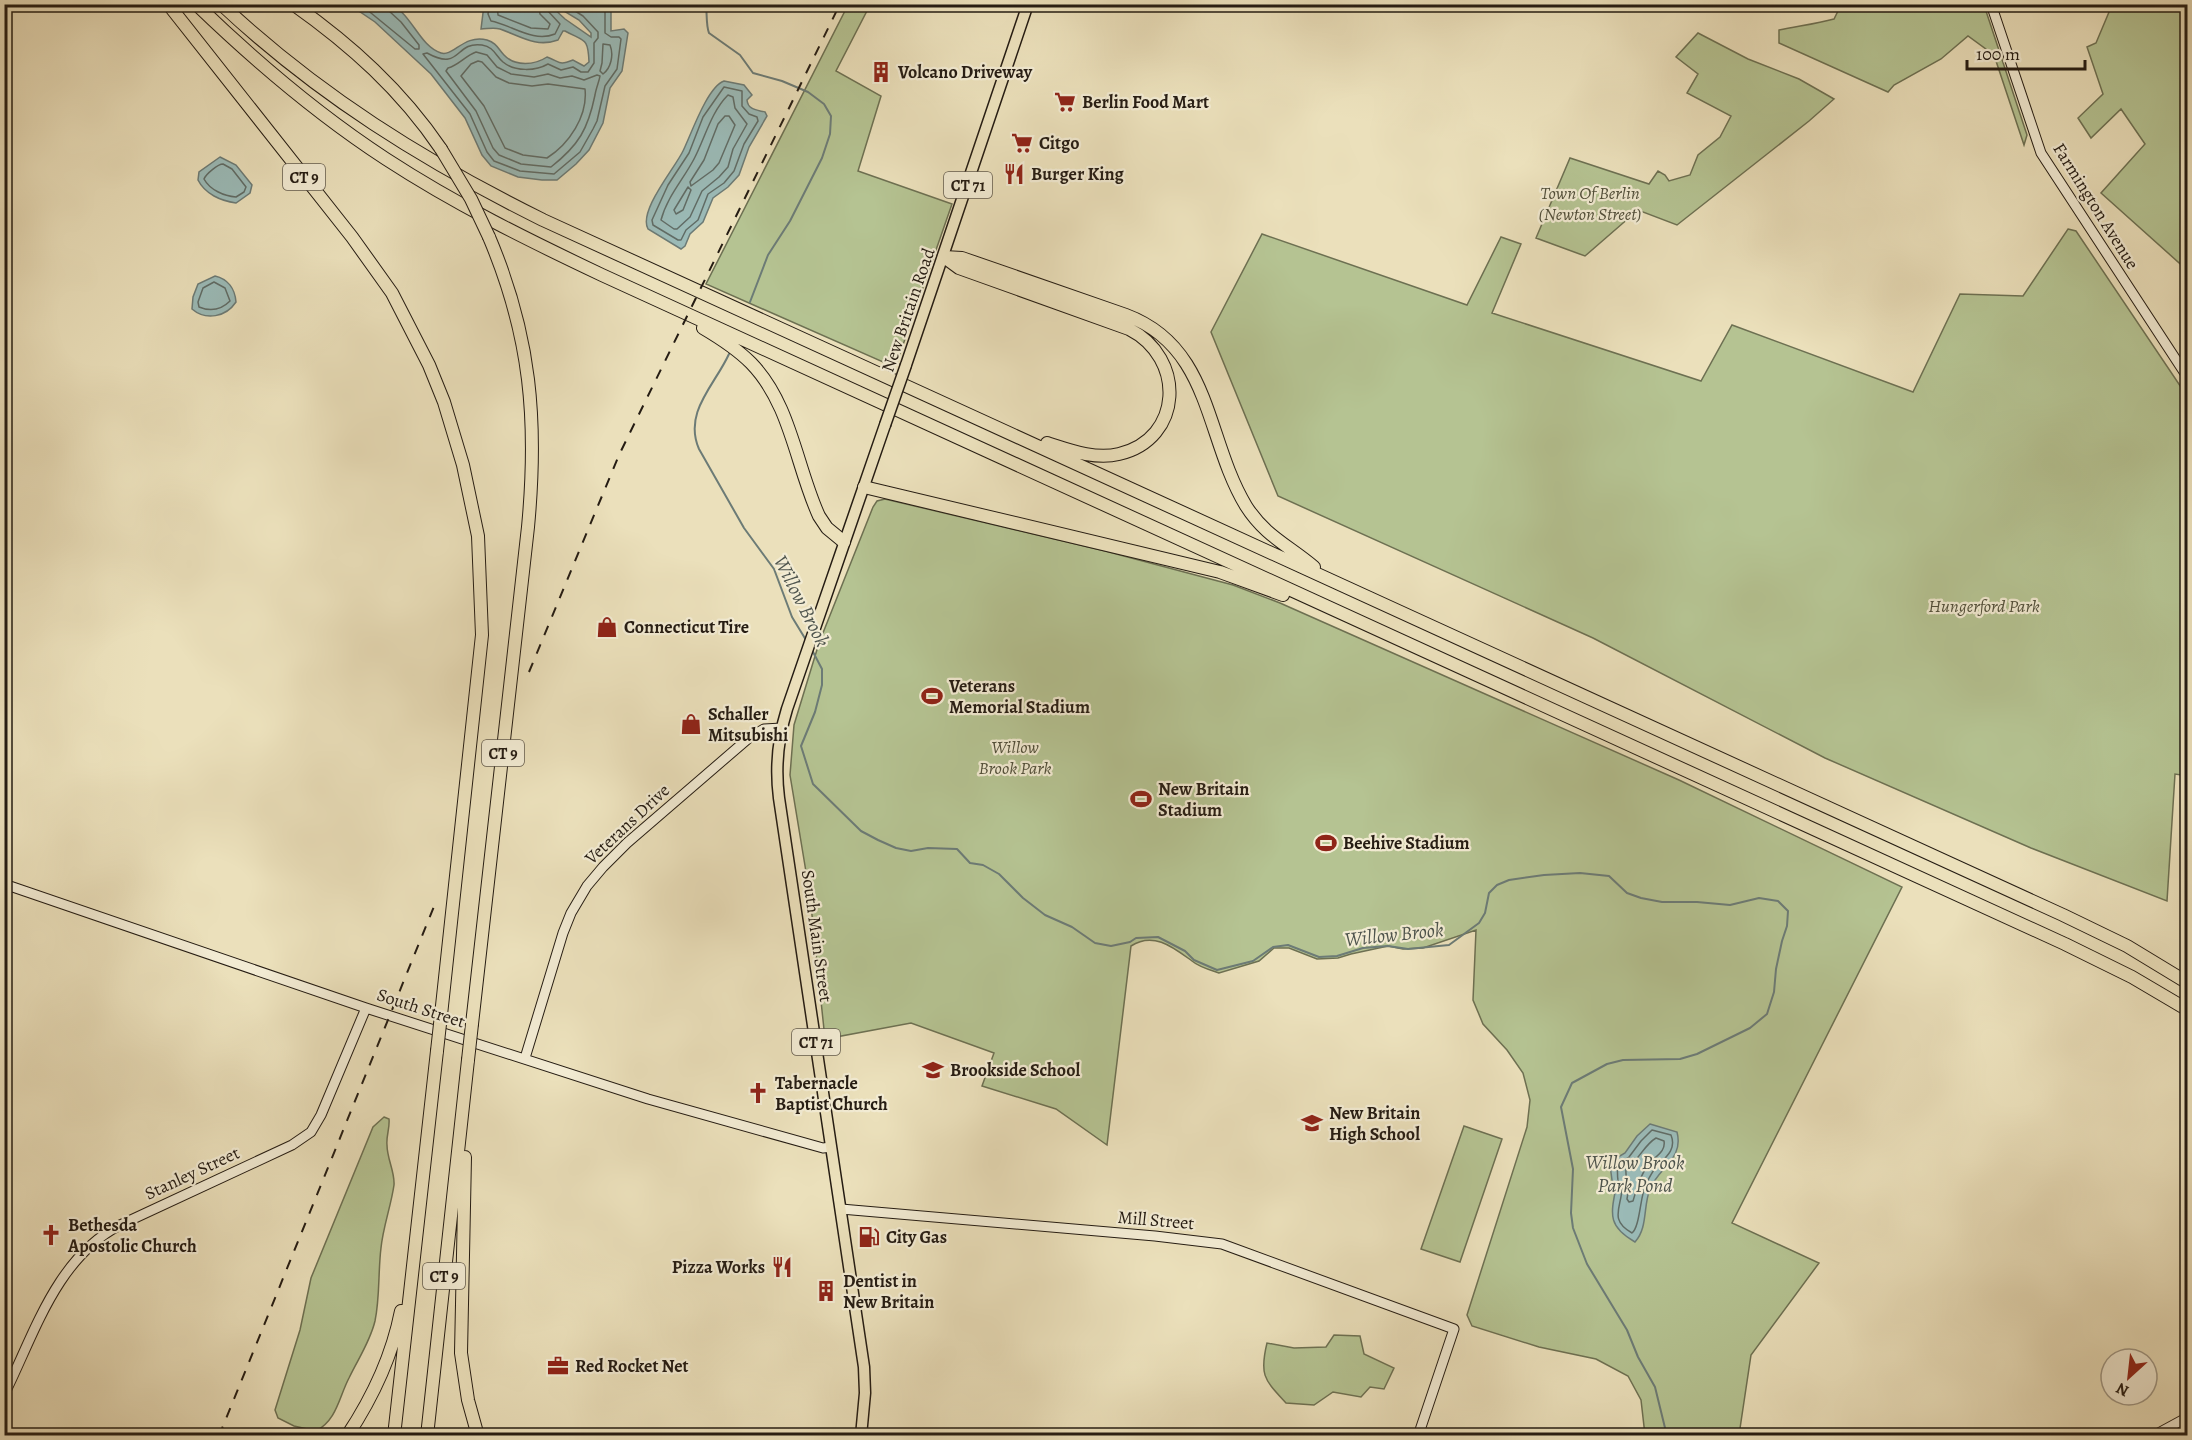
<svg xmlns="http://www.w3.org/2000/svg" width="2192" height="1440" font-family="Alegreya,serif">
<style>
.green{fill:#b5c392;stroke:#6d7052;stroke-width:1.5}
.water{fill:#9bbbb8;stroke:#6c7b76;stroke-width:1.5}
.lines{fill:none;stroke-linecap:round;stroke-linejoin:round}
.shore{stroke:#606c66;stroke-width:1.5}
.stream{stroke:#6c7b76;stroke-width:2}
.secondary-casing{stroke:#251c13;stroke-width:11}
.primary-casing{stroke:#251c13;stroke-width:13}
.highway-casing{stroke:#251c13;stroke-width:14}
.secondary{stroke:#f2ebd3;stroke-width:9}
.primary{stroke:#ebe0bb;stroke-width:10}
.highway{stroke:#ebe0bb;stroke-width:12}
.rail{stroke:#251c13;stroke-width:2;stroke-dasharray:10 10;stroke-linecap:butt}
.primary-bridge-casing{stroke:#251c13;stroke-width:13;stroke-linecap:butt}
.highway-bridge-casing{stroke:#251c13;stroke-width:14;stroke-linecap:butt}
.primary-bridge{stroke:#ebe0bb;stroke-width:10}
.highway-bridge{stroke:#ebe0bb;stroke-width:12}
.labels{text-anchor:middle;stroke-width:4.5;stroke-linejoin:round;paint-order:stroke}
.shield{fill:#f2ebd3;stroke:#625a4d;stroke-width:1.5}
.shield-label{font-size:16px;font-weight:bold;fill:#251c13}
.poi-label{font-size:18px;font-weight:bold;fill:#251c13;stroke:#f2ebd3;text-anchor:start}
.park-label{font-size:18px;font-style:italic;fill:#504e39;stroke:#f2ebd3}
.street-label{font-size:18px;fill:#251c13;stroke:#f2ebd3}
.water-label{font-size:20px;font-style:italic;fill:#4e544d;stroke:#f2ebd3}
</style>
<rect width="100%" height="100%" fill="#ebe0bb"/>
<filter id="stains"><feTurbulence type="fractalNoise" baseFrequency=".00333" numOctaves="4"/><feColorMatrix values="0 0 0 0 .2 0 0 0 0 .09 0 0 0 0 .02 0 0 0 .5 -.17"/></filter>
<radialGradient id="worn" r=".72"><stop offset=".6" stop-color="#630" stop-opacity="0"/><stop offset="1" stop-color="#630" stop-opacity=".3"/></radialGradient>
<path class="green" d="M 848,5 L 870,5 L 836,71 L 881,96 L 858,171 L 952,204 L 897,362 L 892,366 L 706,284 Z
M 1846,5 L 1984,5 L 2027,135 L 2024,145 L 1994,55 L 1968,36 L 1941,59 L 1894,85 L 1888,92 L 1779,43 L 1779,30 C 1798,26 1816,24 1834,19 L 1838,11 Z
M 2112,5 L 2187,5 L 2187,270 L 2101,193 L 2145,144 L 2121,109 L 2091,138 L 2078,118 L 2103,94 L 2087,47 L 2096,43 Z
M 1698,33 L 1748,59 L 1799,79 L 1834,99 L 1809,121 L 1677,225 L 1638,210 L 1585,256 L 1536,238 L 1570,158 L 1649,184 L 1658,171 L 1665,175 L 1669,181 L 1690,175 L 1698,155 L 1720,137 L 1731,116 L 1687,93 L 1698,74 L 1676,57 Z
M 2068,229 L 2076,231 L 2187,396 L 2188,776 L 2175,774 L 2167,901 L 2031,848 L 1825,758 L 1593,638 L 1278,496 L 1211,332 L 1262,234 L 1467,305 L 1501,237 L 1521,244 L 1492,313 L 1701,381 L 1732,325 L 1913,392 L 1960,294 L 2023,296 Z
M 885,499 L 1105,551 L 1233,585 L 1280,603 L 1679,780 L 1902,887 L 1732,1223 L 1819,1263 L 1751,1355 L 1739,1435 L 1645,1435 L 1641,1400 L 1628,1376 L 1596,1359 L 1539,1347 L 1472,1326 L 1467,1315 L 1527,1127 L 1530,1100 L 1523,1073 L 1507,1050 L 1483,1024 L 1473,1000 L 1476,930 L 1423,948 L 1403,949 L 1388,946 L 1351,954 L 1338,958 L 1317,959 L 1289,948 L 1274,948 L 1259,961 L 1219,973 C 1210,970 1199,967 1192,961 C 1174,948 1154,931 1131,946 L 1107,1145 L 1056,1109 L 982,1086 L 994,1053 L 911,1023 L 825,1039 L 810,896 L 790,775 L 794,725 L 819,643 L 873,507 L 877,501 Z
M 384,1117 L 389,1119 C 390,1128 386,1136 387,1145 C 387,1159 395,1172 394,1185 C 391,1206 383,1227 381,1248 C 378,1272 380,1297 375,1321 C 370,1342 358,1359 349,1378 C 339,1397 337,1420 316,1431 L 294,1426 L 278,1418 L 275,1410 L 300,1330 L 311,1278 L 373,1127 Z
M 1464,1126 L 1502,1139 L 1460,1262 L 1421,1249 Z
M 1334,1335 L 1360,1336 L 1364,1354 L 1394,1368 L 1384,1389 L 1370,1387 L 1361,1397 L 1333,1392 L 1314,1405 L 1286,1403 C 1265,1380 1259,1376 1267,1343 L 1294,1348 L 1326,1347 Z"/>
<path class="water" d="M 350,5 C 362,4 376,3 387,4 C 410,8 418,46 441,53 C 453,57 464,34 487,40 C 497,43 498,49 504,55 C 515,67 535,65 547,57 C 561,62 558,66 573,60 L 584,66 L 589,62 C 588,37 585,42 565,31 L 563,31 L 558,40 C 536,48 520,36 500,29 C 493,27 487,29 481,29 L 484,5 L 550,5 L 565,19 L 591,37 L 591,33 L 579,20 L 554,5 L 611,5 L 611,31 L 624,29 L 628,33 L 622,71 L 610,88 L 603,123 L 589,150 L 576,164 L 557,180 L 542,180 L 518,177 L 491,166 L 482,155 L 465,118 L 431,74 L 375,22 Z
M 724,81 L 744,85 L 752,95 L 747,100 C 748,110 757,110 765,112 L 767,116 L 749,147 L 739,175 L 728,187 L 713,198 L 703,222 L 690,234 L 685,246 L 681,249 L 648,229 C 638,211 675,168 683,151 C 691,135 707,87 724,81 Z
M 220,157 L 236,165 L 252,185 L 250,193 L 236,203 C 221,201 205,194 198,180 L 199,172 Z
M 215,276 C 228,279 235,289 236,302 C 226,317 206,321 192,309 L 193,297 L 198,284 Z
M 1650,1124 L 1677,1132 C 1684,1159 1659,1167 1650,1189 C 1643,1206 1648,1228 1635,1242 C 1609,1227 1610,1216 1616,1188 L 1612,1180 L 1610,1165 L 1613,1160 L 1625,1153 L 1637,1136 Z"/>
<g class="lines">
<path class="shore" d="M 360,4 L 415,49 L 419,49 L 419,45 L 401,22 L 389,11 L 387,4
M 490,4 L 488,14 L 491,21 C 512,25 533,43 555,34 L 560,24 L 547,10 L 546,4
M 497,4 L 498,15 L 531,28 L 548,29 L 550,24 L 540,14 L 538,4
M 564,4 L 583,16 L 598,32 L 598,38 L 594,43 L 594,63 L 588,72 L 581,72 L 573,67 L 561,70 L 548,64 C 536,71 515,72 503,62 C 495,55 494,47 482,45 C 454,41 462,72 427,53 L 423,54 L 470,114 L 487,152 L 494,161 L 520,171 L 554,174 L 580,152 L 593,129 L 597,121 L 605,86 L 617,69 L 621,39 L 619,37 L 611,37 L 605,33 L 605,4
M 603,44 L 610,45 C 614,55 611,68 603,74 L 600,71 L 602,63 Z
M 476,52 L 487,55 L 497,67 L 511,74 L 534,77 L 548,74 L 560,78 L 572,76 L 584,80 L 597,75 L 600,76 C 599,82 596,88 595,95 C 588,129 579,145 551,167 L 521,164 L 499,155 L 493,148 L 476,111 L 446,71 L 448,68 C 459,65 465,56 476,52 Z
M 478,61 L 482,62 L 496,77 L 509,83 L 532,86 L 548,84 L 585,89 C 588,116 569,144 547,158 L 523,155 L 505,148 L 484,106 L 461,76 L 471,64 Z
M 724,87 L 742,91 L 742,106 L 749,114 L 757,117 L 758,121 L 744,144 L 734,171 L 724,183 L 708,194 L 698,220 L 686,230 L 681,240 L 678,240 L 653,225 L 652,220 L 668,185 L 689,153 L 703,117 Z
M 728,95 L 733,97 L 735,108 L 747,124 L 733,149 L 728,167 L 719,177 L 702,191 L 690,217 L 677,229 L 674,229 L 661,220 C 667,197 683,180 694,159 C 705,138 711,112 728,95 Z
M 725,116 L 729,116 L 735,125 L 719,163 L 713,170 L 691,186 L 690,182 L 704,160 L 718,124 Z
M 223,164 L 232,169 L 246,187 L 244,192 L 236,197 C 224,196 210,190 204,179 C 206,174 218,164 223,164 Z
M 688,187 L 691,190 L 683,210 L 676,214 L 674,210 Z
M 214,282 L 225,288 L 230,301 C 221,310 211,312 199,307 L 198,302 L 203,288 Z
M 1652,1130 L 1671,1135 C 1677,1150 1665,1158 1656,1167 C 1652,1172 1649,1178 1646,1184 C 1640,1196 1640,1227 1632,1233 C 1609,1220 1621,1208 1622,1189 C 1622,1183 1620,1186 1618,1180 C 1617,1176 1618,1170 1617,1165 L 1629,1157 L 1641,1141 Z
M 1656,1138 L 1664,1141 C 1666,1152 1655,1156 1649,1164 C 1640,1175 1637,1188 1633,1201 L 1629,1202 L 1627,1199 C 1630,1186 1625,1181 1626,1169 C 1639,1160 1644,1145 1656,1138 Z"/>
<path class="stream" d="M 706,4 C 707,13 706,26 709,33 L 740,55 L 753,73 L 782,81 L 808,92 L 824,104 L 831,116 L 830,134 L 822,158 L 790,221 L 768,255 L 750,302
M 729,354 C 715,385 683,412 699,449 L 744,528 L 774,569 L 792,617 L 806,640
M 812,650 L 822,669 L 822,685 L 815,712 L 801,746 L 813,784 L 861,831 L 878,840 L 896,848 L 911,851 L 928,848 L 957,849 L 970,863 L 983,865 L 999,874 L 1023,898 L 1045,915 L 1072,927 L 1095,943 L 1111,946 L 1130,942 L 1136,938 L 1158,937 L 1185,951 L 1194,960 L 1217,970 L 1253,961 L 1273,947 L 1288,945 L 1319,957 L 1337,956 L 1363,948 L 1388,946 L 1408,949 L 1449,945 L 1479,923 L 1485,913 L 1489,893 L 1497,885 L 1509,880 L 1544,875 L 1580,873 L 1609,876 L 1627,893 L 1641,898 L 1662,902 L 1697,902 L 1730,905 L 1759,898 L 1778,901 L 1788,911 L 1787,926 L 1782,941 L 1776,969 L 1774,992 L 1767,1014 L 1750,1028 L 1697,1054 L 1680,1059 L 1623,1060 L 1607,1064 L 1572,1083 L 1561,1107 L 1573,1169 L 1571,1213 L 1573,1228 L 1587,1264 L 1627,1330 L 1638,1357 L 1655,1387 L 1667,1436"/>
<defs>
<path id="secondary" d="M 1991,4 L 2041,153 L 2188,378
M 4,884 L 366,1008 L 648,1099 L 823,1148 L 831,1147
M 525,1058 L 563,933 L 571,913 L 587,886 L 603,867 L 627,843 L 750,737 L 764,729 L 782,728
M 841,1209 L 1155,1236 L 1222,1244 L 1454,1329 L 1418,1436
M 4,1395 C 34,1335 56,1258 120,1225 L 292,1145 L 311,1132 L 321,1115 L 366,1008
M 2153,1436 L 2188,1417"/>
<path id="primary" d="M 906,365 L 1028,4
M 861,1436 L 865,1393 L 864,1367 L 779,798 C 775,767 778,738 787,709 L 885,425"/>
<path id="highway" d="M 168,4 L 352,237 L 392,293 L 429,365 L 444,402 L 463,465 L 478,536 L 482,635 L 441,1015
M 196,4 C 255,61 317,114 386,159 C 455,204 528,240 602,275 L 2065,944 L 2132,977 L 2188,1010
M 221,4 C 318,95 424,161 543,220 L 2063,915 L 2127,946 L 2188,983
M 293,4 C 351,45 401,90 441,149
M 944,257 L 962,258 L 1126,315 C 1212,347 1205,438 1246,506 C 1265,536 1288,545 1314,567
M 944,257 L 959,268 L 1129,329 C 1186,358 1183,439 1119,454 C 1095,460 1069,450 1047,443
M 703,328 C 720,338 737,349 751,363 C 791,404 796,466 819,516 L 827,528 L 844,542
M 864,487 L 1220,572 L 1283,595
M 472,1024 L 528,527 C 538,421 531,336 489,237
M 465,1157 L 461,1353 L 468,1400 L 478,1436
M 347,1436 C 373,1397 392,1357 401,1311
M 394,1436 L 437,1051
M 427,1436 L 468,1060"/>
</defs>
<use href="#secondary" class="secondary-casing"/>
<use href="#primary" class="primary-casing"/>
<use href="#highway" class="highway-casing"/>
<use href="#secondary" class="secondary"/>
<use href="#primary" class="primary"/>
<use href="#highway" class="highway"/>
<path class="rail" d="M 529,672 L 619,455 L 840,4
M 219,1436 L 435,904"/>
<defs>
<path id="primary-bridge" d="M 885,425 L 906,365"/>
<path id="highway-bridge" d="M 441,149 L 471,199 L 489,237
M 437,1051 L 441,1015
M 468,1060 L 472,1024"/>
</defs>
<use href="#primary-bridge" class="primary-bridge-casing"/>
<use href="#highway-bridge" class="highway-bridge-casing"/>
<use href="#primary-bridge" class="primary-bridge"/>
<use href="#highway-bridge" class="highway-bridge"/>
</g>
<defs>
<symbol id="building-bare" viewBox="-9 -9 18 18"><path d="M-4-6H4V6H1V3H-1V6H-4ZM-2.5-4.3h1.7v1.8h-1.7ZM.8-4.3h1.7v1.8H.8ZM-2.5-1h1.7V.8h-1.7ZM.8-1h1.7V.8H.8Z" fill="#8f2418" stroke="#f2ebd3" stroke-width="2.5" paint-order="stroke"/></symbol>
<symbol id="supermarket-bare" viewBox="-9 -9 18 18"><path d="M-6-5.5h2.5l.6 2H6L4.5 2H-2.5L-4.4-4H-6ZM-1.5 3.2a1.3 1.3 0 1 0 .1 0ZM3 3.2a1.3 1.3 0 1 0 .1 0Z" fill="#8f2418" stroke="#f2ebd3" stroke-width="2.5" paint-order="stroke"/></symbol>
<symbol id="restaurant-bare" viewBox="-9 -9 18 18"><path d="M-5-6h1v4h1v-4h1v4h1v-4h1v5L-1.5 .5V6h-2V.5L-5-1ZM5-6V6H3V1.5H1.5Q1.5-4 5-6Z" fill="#8f2418" stroke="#f2ebd3" stroke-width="2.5" paint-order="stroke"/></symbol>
<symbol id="shop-bare" viewBox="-9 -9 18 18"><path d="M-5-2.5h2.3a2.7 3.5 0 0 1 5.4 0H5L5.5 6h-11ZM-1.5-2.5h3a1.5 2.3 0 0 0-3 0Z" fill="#8f2418" stroke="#f2ebd3" stroke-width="2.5" paint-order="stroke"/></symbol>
<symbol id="stadium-bare" viewBox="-9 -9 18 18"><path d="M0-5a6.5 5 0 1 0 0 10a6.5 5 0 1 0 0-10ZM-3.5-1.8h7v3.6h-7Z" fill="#8f2418" stroke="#f2ebd3" stroke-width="2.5" paint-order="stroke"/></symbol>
<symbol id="school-bare" viewBox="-9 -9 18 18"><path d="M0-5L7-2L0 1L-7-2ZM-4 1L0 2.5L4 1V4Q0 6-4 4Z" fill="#8f2418" stroke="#f2ebd3" stroke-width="2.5" paint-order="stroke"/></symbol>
<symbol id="church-bare" viewBox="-9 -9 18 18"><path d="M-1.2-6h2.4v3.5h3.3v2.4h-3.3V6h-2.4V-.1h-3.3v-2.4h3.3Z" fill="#8f2418" stroke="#f2ebd3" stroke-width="2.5" paint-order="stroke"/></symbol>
<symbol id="fuel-bare" viewBox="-9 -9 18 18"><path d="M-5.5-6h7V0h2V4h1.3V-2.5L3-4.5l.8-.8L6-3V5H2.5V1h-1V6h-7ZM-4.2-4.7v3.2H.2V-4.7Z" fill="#8f2418" stroke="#f2ebd3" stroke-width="2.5" paint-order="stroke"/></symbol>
<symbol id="office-bare" viewBox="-9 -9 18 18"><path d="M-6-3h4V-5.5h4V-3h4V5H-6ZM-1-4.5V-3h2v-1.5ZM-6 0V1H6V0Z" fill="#8f2418" stroke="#f2ebd3" stroke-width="2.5" paint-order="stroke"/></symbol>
</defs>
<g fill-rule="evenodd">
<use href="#building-bare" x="866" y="57" width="30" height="30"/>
<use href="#supermarket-bare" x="1050" y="87" width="30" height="30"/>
<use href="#supermarket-bare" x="1007" y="128" width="30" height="30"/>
<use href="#restaurant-bare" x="999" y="159" width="30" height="30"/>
<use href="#shop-bare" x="592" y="612" width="30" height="30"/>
<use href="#stadium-bare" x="917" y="681" width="30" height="30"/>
<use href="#shop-bare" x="676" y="709" width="30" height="30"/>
<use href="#stadium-bare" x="1126" y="784" width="30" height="30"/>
<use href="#stadium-bare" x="1311" y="828" width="30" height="30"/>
<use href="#school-bare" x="918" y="1055" width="30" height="30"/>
<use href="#church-bare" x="743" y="1078" width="30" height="30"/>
<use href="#school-bare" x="1297" y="1108" width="30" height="30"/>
<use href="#church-bare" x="36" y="1220" width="30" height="30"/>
<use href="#fuel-bare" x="854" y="1222" width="30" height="30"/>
<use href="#restaurant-bare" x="767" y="1252" width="30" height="30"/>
<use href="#building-bare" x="811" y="1276" width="30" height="30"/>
<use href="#office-bare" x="543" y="1351" width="30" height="30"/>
</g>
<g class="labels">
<g class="shield">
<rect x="283" y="164" width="42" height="26" rx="4.5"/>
<rect x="944" y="172" width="48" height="26" rx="4.5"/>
<rect x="482" y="740" width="42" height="26" rx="4.5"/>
<rect x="792" y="1029" width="48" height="26" rx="4.5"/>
<rect x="423" y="1263" width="42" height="26" rx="4.5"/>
</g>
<g class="shield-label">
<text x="304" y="183">CT 9</text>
<text x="968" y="191">CT 71</text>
<text x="503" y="759">CT 9</text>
<text x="816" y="1048">CT 71</text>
<text x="444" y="1282">CT 9</text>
</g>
<g class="poi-label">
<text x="898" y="78">Volcano Driveway</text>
<text x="1082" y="108">Berlin Food Mart</text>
<text x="1039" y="149">Citgo</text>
<text x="1031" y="180">Burger King</text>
<text x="624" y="633">Connecticut Tire</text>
<text x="949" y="692">Veterans<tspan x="949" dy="21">Memorial Stadium</tspan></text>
<text x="708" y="720">Schaller<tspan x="708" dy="21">Mitsubishi</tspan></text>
<text x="1158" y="795">New Britain<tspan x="1158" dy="21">Stadium</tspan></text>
<text x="1343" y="849">Beehive Stadium</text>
<text x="950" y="1076">Brookside School</text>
<text x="775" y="1089">Tabernacle<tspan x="775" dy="21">Baptist Church</tspan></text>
<text x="1329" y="1119">New Britain<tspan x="1329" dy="21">High School</tspan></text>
<text x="68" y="1231">Bethesda<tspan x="68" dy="21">Apostolic Church</tspan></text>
<text x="886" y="1243">City Gas</text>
<text x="765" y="1273" text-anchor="end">Pizza Works</text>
<text x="843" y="1287">Dentist in<tspan x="843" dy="21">New Britain</tspan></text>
<text x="575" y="1372">Red Rocket Net</text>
</g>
<g class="park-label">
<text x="1590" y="199">Town Of Berlin<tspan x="1590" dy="21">(Newton Street)</tspan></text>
<text x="1984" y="612">Hungerford Park</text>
<text x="1015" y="753">Willow<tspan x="1015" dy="21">Brook Park</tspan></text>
</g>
<g class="street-label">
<text transform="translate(2096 206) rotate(58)" y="6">Farmington Avenue</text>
<text transform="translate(908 310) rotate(-71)" y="6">New Britain Road</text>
<text transform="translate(627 824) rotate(-43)" y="6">Veterans Drive</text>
<text transform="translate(817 936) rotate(82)" y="6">South Main Street</text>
<text transform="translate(421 1008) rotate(18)" y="6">South Street</text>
<text transform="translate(192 1173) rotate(-25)" y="6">Stanley Street</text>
<text transform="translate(1156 1220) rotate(5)" y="6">Mill Street</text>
</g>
<g class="water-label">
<text transform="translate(802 601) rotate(63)" y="7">Willow Brook</text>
<text transform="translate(1394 934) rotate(-6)" y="7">Willow Brook</text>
<text x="1635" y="1169">Willow Brook<tspan x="1635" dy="23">Park Pond</tspan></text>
</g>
</g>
<rect width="2192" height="1440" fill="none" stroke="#ebe0bb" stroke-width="24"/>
<rect x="6" y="6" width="2180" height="1428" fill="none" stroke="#251c13" stroke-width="3"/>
<rect x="12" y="12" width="2168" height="1416" fill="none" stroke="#251c13" stroke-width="1.5"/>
<g transform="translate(2129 1377) rotate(207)"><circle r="28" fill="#f2ebd3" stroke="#a09886" stroke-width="1.5"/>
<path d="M0-4.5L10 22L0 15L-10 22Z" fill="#8f2418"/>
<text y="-9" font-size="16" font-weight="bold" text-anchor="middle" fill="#251c13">N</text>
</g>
<path d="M1967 60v9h118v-9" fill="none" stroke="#251c13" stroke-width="3"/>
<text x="1976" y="60" font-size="18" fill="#251c13" stroke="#f2ebd3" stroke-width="4.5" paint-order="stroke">100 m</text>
<rect width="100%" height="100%" filter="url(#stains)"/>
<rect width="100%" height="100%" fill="url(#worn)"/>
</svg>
